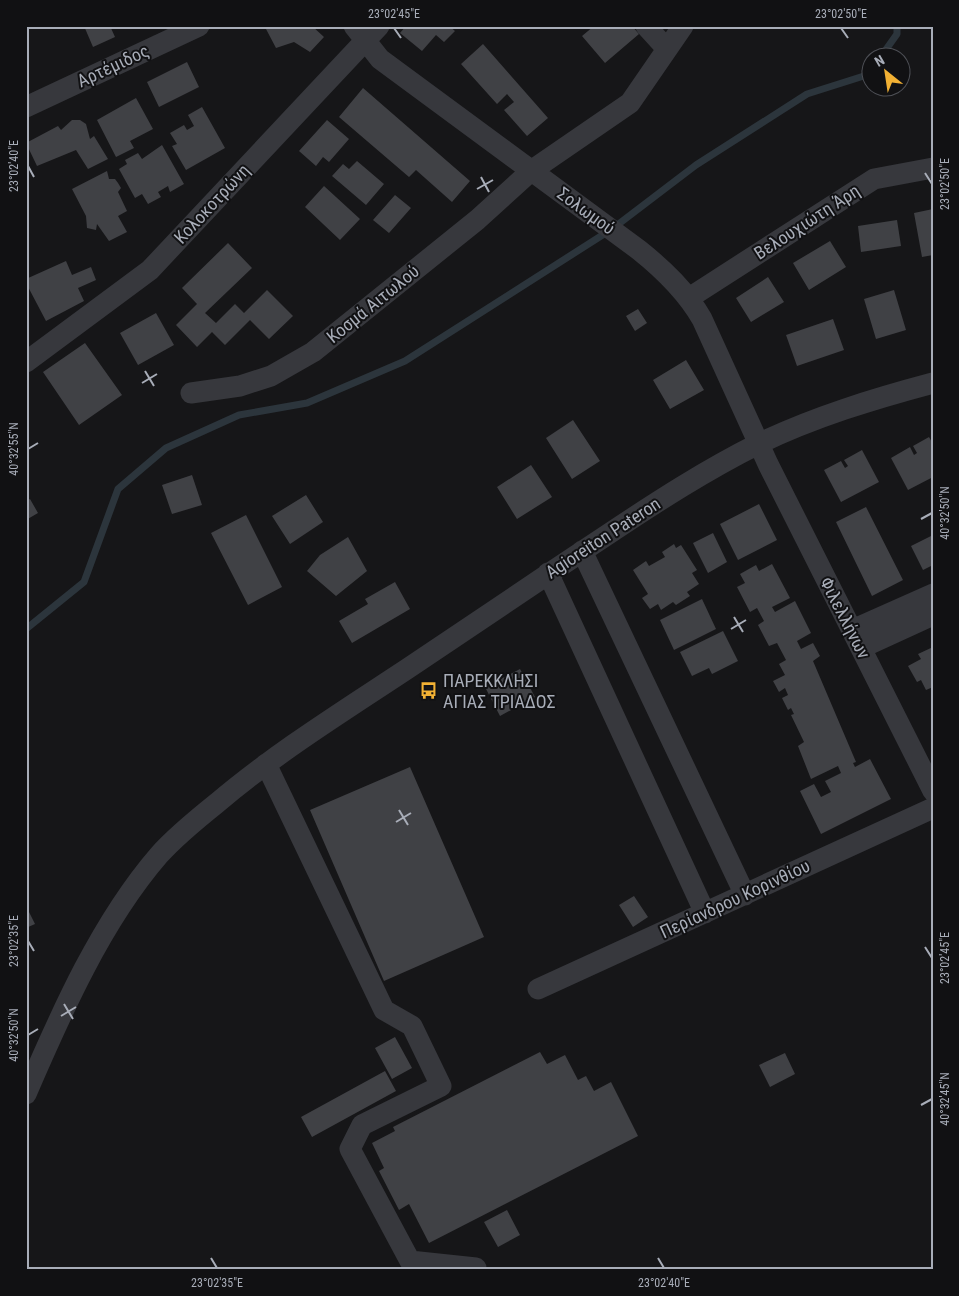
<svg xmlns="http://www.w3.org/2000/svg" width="959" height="1296" font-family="'Roboto Condensed',sans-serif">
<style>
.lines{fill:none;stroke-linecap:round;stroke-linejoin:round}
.stream{stroke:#2c353c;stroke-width:7}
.building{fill:#404145}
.minor{stroke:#37383d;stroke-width:21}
.ticks{fill:none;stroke:#a8adb8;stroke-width:2}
.labels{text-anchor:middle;stroke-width:4;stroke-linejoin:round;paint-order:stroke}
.street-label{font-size:18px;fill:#a8adb8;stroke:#111113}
.poi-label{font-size:18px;fill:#a8adb8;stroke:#111113;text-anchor:start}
.neatline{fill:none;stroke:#a8adb8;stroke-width:2}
.ticks-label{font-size:12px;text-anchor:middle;fill:#a8adb8}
</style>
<rect width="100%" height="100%" fill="#161618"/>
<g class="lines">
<path class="stream" d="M 880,58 L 897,34 L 897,26
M 26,629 L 84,582 L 118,489 L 166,448 L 239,415 L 307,403 L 405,361 L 612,229 L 696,165 L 807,94 L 867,75 L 872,69"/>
</g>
<path class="building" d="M 84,26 L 110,26 L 115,37 L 93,47 Z
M 271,26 L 312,26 L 324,37 L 310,52 L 294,42 L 276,48 L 266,29 Z
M 406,26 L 449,26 L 455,31 L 444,42 L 436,35 L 422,51 L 400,33 Z
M 594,26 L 632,26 L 639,34 L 605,63 L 582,36 Z
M 483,44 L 548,118 L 527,136 L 504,110 L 514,102 L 507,94 L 497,104 L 461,64 Z
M 187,62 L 199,87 L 159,107 L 147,82 Z
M 363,88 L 470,181 L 452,202 L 416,170 L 409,177 L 339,117 Z
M 136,98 L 153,129 L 130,141 L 134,148 L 116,157 L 97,120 Z
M 202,107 L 225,148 L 186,170 L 172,146 L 177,144 L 170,133 L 184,125 L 187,130 L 194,126 L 188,115 Z
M 72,120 L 80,120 L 86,124 L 90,139 L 94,136 L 108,159 L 88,169 L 76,150 L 37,166 L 26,143 L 58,126 L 61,130 Z
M 327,120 L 349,139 L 329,162 L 323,157 L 316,166 L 299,151 Z
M 162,145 L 184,184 L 170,192 L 168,186 L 158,192 L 161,197 L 148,204 L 142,194 L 135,198 L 119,169 L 127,164 L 125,160 L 138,153 L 142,159 Z
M 357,161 L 384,184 L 366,205 L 332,176 L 343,164 L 349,169 Z
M 107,171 L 109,179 L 115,179 L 118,183 L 121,188 L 118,192 L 127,211 L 118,216 L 127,232 L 109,241 L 97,224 L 96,230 L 87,228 L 86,216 L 72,189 Z
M 324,186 L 360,219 L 340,240 L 305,207 Z
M 395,195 L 411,208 L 389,233 L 373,220 Z
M 933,209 L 933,255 L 922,257 L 914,213 Z
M 897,220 L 901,246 L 861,252 L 858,226 Z
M 830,241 L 846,267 L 809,290 L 793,263 Z
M 228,243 L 252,268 L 205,313 L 216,323 L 235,304 L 244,313 L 267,290 L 293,316 L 269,339 L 250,320 L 225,345 L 212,332 L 197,347 L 176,325 L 197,304 L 182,288 Z
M 66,261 L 72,275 L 91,267 L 96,280 L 78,288 L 84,301 L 46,321 L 26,283 L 26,279 Z
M 768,277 L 784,302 L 751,322 L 736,298 Z
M 894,290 L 906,330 L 876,339 L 864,299 Z
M 638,309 L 647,323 L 635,331 L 626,316 Z
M 156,313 L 174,345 L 138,365 L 120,333 Z
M 833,319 L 844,350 L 797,366 L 786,335 Z
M 85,343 L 122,395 L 79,425 L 43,372 Z
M 686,360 L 704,390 L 670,409 L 653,380 Z
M 573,420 L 600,461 L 572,479 L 546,438 Z
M 929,437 L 933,444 L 933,477 L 908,490 L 891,458 L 910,447 L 914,455 L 917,453 L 913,446 Z
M 862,450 L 879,482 L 841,502 L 824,470 L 841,461 L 845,468 L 848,466 L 844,460 Z
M 531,465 L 552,497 L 517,519 L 497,487 Z
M 192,475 L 202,505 L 172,514 L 162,485 Z
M 306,495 L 323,522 L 290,544 L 272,516 Z
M 30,499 L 38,513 L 26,520 L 26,501 Z
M 759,504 L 777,540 L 738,560 L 720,524 Z
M 866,507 L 903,580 L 872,596 L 836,522 Z
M 246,515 L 282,587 L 248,605 L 211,533 Z
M 713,533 L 727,562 L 708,573 L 693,543 Z
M 933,535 L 933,565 L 923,570 L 911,546 Z
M 348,537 L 367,571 L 336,596 L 307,571 L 320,555 Z
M 674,544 L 676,548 L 681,545 L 697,570 L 692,573 L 699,584 L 687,592 L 690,596 L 676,605 L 673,602 L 661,610 L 658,604 L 650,609 L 642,598 L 648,594 L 633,570 L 646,561 L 649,566 L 665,557 L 662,552 Z
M 772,564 L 790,598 L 772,607 L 775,612 L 795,601 L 811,633 L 797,641 L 801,649 L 813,643 L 820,656 L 813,661 L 856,762 L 853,763 L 855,767 L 870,759 L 891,799 L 821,834 L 800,791 L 814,784 L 821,797 L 831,792 L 825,781 L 841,773 L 838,766 L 811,779 L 798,746 L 804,742 L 791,715 L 794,714 L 791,708 L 788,710 L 782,698 L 788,695 L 785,688 L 779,692 L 773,681 L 785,675 L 779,664 L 786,660 L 777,643 L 769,646 L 758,625 L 764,621 L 757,608 L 750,612 L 737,587 L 745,583 L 740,574 L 756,565 L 759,571 Z
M 395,582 L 410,609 L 352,643 L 339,621 L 368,604 L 365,599 Z
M 702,599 L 716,629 L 674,650 L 660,620 Z
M 723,631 L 738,661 L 712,674 L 709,668 L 692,676 L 680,652 Z
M 933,647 L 933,687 L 926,690 L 921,680 L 917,682 L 908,666 L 921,659 L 918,654 Z
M 520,669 L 535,697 L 500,716 L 485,687 Z
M 410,767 L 484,937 L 384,981 L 310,810 Z
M 634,896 L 648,917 L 633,927 L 619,905 Z
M 26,906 L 35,924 L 26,928 Z
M 395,1037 L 412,1068 L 392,1079 L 375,1048 Z
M 540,1052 L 547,1064 L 565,1055 L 578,1080 L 586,1076 L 594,1091 L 611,1082 L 638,1136 L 429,1243 L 409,1204 L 399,1210 L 379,1171 L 384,1168 L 372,1143 L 395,1131 L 393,1127 Z
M 785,1053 L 795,1074 L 770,1087 L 759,1065 Z
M 385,1071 L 396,1091 L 312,1137 L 301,1117 Z
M 507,1210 L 520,1235 L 498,1247 L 484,1222 Z"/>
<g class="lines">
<path class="minor" d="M 354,26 L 380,59 L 639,250 C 664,270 686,291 702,319 L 768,464 L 933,791
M 646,26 L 666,48
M 26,107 L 199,26
M 689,298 L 874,179 L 933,168
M 26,362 L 150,270 L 379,26
M 191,393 L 240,386 L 271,376 L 313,352 L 477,220 L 531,171 L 630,103 L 683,26
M 582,551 L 745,895
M 548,573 L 705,913
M 852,630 L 933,594
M 861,648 L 933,615
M 266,764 L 384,1010 L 412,1026 L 441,1086 L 362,1125 L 350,1149 L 410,1261 L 476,1268
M 538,989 L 933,808
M 26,1094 C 61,1013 101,922 159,855 C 176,836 197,819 217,803 C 276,753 342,712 407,669 C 474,624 542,578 610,533 C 658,501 706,470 758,444 C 814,417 873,399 933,383"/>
</g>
<path class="ticks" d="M 394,28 L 401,38M 841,28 L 848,38M 28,166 L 34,177M 925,173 L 932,184M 481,177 L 489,192M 477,189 L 493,180M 145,371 L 154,386M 142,383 L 157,374M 28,449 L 38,443M 921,519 L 932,513M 734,617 L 743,632M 731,629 L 746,620M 399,810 L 408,825M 396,822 L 411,813M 28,941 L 34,951M 925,947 L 932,958M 64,1004 L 73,1019M 61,1016 L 76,1007M 28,1035 L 38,1029M 921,1105 L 932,1099M 211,1258 L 217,1268M 658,1258 L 664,1268"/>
<defs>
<symbol id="bus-bare" viewBox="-9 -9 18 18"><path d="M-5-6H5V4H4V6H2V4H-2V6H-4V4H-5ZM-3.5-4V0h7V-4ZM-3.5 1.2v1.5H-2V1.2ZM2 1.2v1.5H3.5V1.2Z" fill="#f2b134" stroke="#111113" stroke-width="2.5" paint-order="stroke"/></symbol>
</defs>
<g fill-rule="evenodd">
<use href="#bus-bare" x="416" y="678" width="25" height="25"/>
</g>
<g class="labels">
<g class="street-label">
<text transform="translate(113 66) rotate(-25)" y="6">Αρτέμιδος</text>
<text transform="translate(212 204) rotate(-47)" y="6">Κολοκοτρώνη</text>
<text transform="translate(586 211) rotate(36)" y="6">Σολωμού</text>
<text transform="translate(807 222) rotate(-33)" y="6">Βελουχιώτη Άρη</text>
<text transform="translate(373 304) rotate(-39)" y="6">Κοσμά Αιτωλού</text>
<text transform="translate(603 538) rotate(-33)" y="6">Agioreiton Pateron</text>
<text transform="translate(845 618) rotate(63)" y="6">Φιλελλήνων</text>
<text transform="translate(735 899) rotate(-25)" y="6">Περίανδρου Κορινθίου</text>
</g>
<g class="poi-label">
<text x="443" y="687">ΠΑΡΕΚΚΛΗΣΙ<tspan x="443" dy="21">ΑΓΙΑΣ ΤΡΙΑΔΟΣ</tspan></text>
</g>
</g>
<rect width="959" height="1296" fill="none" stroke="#111113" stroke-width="55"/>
<g transform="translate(886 72) rotate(330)"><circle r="24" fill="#111113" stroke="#4d4f55"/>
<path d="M0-4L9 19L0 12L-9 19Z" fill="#f2b134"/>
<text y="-8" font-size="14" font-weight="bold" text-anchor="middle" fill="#a8adb8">N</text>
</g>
<rect x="28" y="28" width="904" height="1240" class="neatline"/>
<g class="ticks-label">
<text x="394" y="18">23°02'45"E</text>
<text x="841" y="18">23°02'50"E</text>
<text transform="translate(14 166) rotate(-90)" y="4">23°02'40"E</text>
<text transform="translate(945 184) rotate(-90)" y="4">23°02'50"E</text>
<text transform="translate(14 449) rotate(-90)" y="4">40°32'55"N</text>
<text transform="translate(945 513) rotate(-90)" y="4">40°32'50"N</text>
<text transform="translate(14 941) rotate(-90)" y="4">23°02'35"E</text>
<text transform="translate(945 958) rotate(-90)" y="4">23°02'45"E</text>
<text transform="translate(14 1035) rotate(-90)" y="4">40°32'50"N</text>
<text transform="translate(945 1099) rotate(-90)" y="4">40°32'45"N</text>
<text x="217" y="1287">23°02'35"E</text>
<text x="664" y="1287">23°02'40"E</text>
</g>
</svg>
